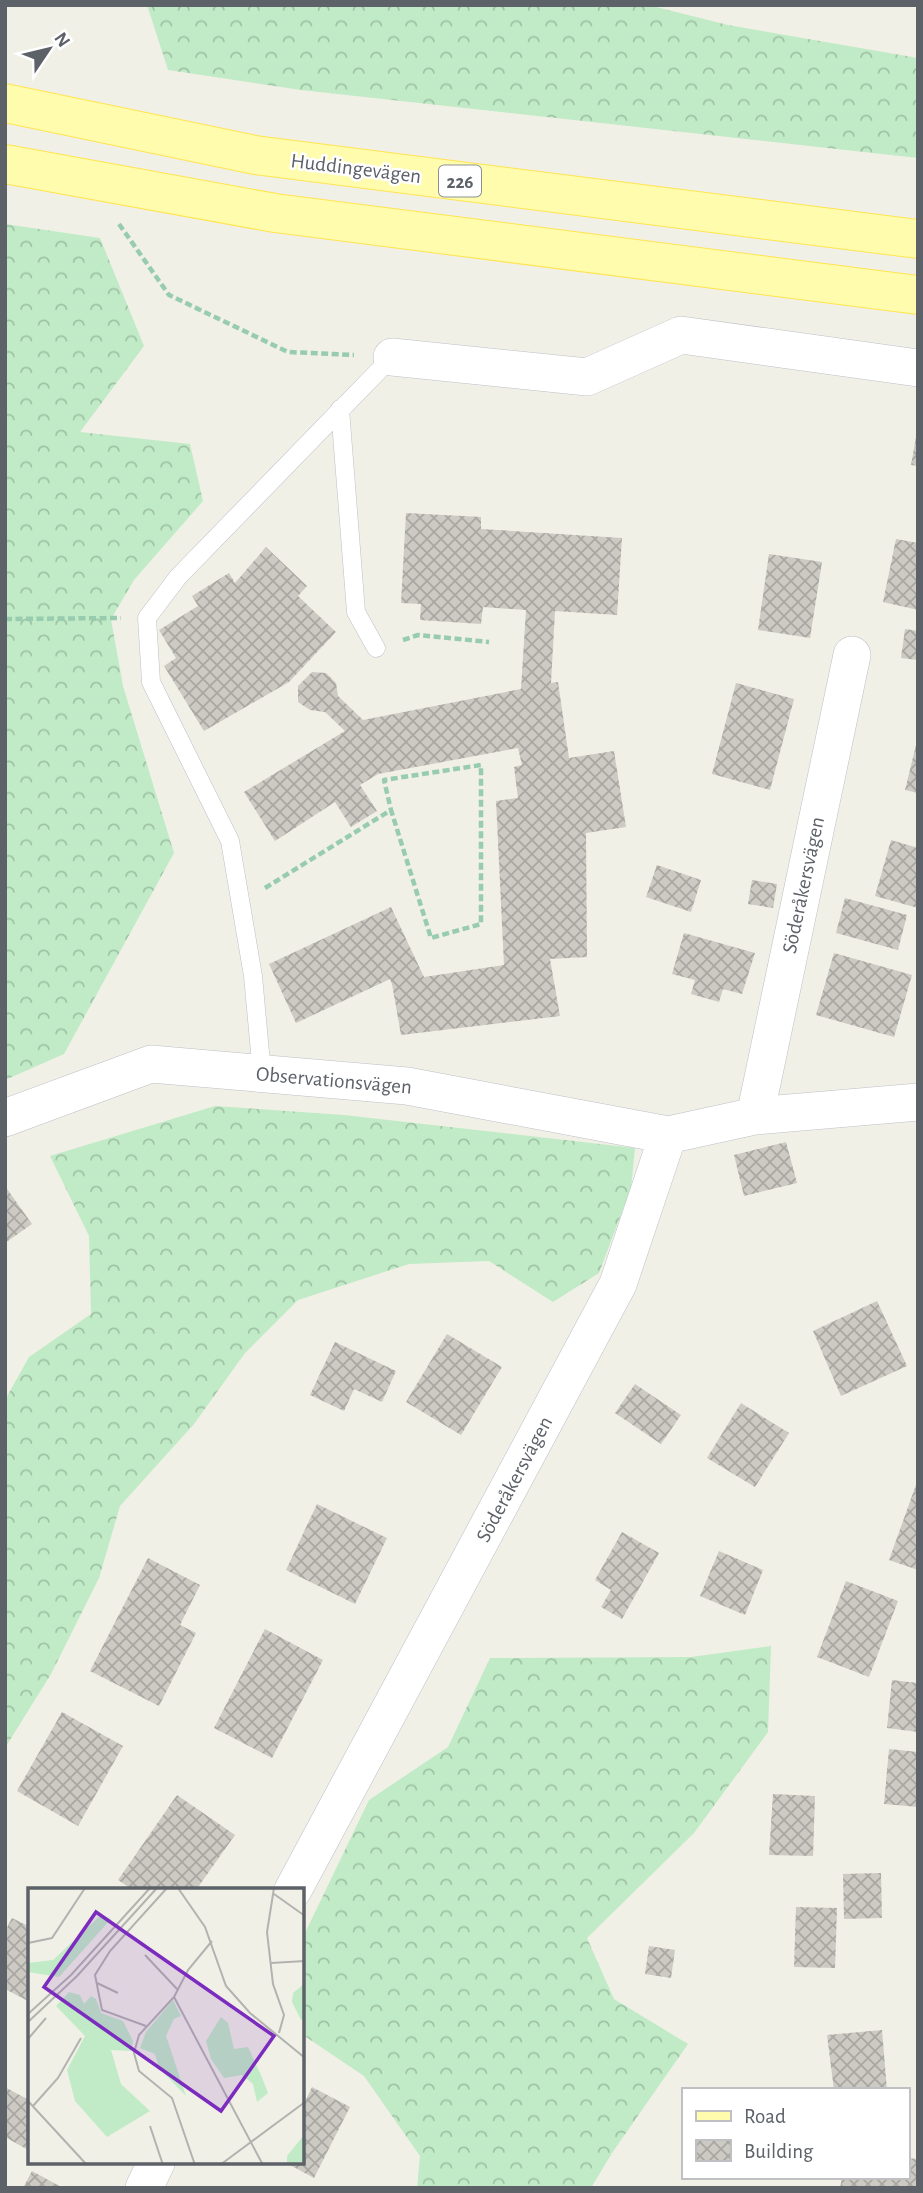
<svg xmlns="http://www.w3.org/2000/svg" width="923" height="2193" font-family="'Alegreya Sans',sans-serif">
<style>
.forest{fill:url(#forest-crowns)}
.building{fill:url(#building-cross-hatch)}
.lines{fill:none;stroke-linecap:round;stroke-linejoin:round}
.lane-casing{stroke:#bdbfc6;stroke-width:19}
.street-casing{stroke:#bdbfc6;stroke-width:38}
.primary-casing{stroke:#ffe451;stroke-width:40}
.path{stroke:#98ccae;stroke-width:4.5;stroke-dasharray:7 3.5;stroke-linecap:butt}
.lane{stroke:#fff;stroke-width:18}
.street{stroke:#fff;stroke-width:37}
.primary{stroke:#fffcad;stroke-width:38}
.labels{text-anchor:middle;stroke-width:5;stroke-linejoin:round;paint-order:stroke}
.shield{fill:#fff;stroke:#8e9095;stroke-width:2}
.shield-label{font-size:19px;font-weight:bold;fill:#5d6168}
.street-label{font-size:21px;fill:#5d6168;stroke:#fff}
.inset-road{fill:none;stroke:#b2b3b0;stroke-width:2}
.view{fill:#7b2cbf;fill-opacity:0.15;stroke:#7b2cbf;stroke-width:3.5}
.inset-edge{fill:none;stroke:#5d6168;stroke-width:3.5}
</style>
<defs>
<pattern id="forest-crowns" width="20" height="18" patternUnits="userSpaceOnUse" patternTransform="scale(1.75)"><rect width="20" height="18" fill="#c0ebc6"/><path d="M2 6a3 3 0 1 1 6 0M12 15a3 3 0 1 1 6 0" fill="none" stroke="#9fc2a5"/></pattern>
<pattern id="building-cross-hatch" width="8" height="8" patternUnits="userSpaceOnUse" patternTransform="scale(1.75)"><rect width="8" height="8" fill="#cccac3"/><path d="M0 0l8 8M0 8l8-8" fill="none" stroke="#a9a7a2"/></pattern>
</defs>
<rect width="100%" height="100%" fill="#f1f0e6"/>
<path class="forest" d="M 147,5 L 648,5 L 728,25 L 918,58 L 918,158 L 301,90 L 168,70 Z
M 5,224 L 100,238 L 144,346 L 80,432 L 190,444 L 203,501 L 134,580 L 111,619 L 123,686 L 174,853 L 64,1054 L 5,1080 Z
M 215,1106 L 344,1115 L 635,1148 L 631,1188 L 599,1273 L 553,1302 L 489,1261 L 409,1264 L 298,1300 L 245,1353 L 194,1424 L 120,1506 L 99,1578 L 51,1674 L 5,1748 L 5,1400 L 29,1357 L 91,1314 L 89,1236 L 50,1156 Z
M 771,1646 L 768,1732 L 694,1833 L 587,1938 L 614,1999 L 688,2044 L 612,2153 L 591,2188 L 417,2188 L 420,2156 L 364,2076 L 303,2035 L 303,1942 L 305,1933 L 369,1800 L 448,1747 L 490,1658 L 691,1657 Z"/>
<path class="building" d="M 916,437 L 918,437 L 918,466 L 911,465 Z
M 406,513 L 481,517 L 481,529 L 622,538 L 617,615 L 555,611 L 551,683 L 558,682 L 569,758 L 614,751 L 626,827 L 586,833 L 587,957 L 550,959 L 560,1016 L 401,1035 L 392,984 L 390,979 L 296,1023 L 269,964 L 391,907 L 424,977 L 504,965 L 496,801 L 518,798 L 514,767 L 522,765 L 518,748 L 378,774 L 360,785 L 377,811 L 351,827 L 335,802 L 275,841 L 244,792 L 345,731 L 325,712 L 310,710 L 298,702 L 298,686 L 312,672 L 326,673 L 336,683 L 338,696 L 363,720 L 521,689 L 526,610 L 483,607 L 481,624 L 420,620 L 421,604 L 401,603 Z
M 896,539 L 918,543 L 918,610 L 883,602 Z
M 266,547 L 307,586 L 298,596 L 336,632 L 289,682 L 204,731 L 164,666 L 176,658 L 159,630 L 198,606 L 192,596 L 229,573 L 235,583 Z
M 769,554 L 822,562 L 810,638 L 758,630 Z
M 905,629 L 918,631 L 918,660 L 901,658 Z
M 736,683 L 794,699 L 770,790 L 712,774 Z
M 917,741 L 918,741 L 918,793 L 905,790 Z
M 891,840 L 918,848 L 918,908 L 875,896 Z
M 657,865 L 701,880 L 691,912 L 646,897 Z
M 752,880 L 777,884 L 773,908 L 748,904 Z
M 845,898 L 907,915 L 898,950 L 836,933 Z
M 684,933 L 755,953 L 742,994 L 723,989 L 719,1002 L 691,994 L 695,980 L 672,974 Z
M 834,953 L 912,975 L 894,1037 L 816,1015 Z
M 786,1142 L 797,1183 L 744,1196 L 734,1155 Z
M 5,1186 L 32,1224 L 5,1243 Z
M 877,1301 L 907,1366 L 841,1396 L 813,1331 Z
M 447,1334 L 502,1367 L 461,1435 L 406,1402 Z
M 335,1342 L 396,1371 L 382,1402 L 354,1389 L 344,1411 L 310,1395 Z
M 635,1384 L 681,1415 L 661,1444 L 615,1413 Z
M 741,1403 L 789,1433 L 755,1487 L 707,1458 Z
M 917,1482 L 918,1482 L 918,1570 L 889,1560 Z
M 317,1504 L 387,1538 L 355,1604 L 286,1570 Z
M 622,1532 L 659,1553 L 622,1619 L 601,1607 L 611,1590 L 595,1580 Z
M 719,1551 L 763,1570 L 745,1615 L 700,1596 Z
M 148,1558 L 200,1585 L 180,1625 L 196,1633 L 159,1706 L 90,1671 Z
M 846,1581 L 898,1601 L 869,1677 L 817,1657 Z
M 265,1629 L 323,1660 L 272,1758 L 214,1728 Z
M 892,1680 L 918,1683 L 918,1732 L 887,1728 Z
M 62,1712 L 123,1746 L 78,1826 L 17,1791 Z
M 889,1749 L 918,1752 L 918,1807 L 884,1804 Z
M 773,1794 L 815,1796 L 813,1856 L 769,1855 Z
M 177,1795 L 235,1835 L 196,1890 L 133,1890 L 118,1880 Z
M 881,1873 L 882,1918 L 844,1919 L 843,1874 Z
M 796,1907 L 837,1908 L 835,1968 L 794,1967 Z
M 12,1918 L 30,1927 L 30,1993 L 26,2000 L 5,1989 L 5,1931 Z
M 649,1946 L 675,1950 L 671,1978 L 645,1974 Z
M 882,2030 L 887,2090 L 834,2090 L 827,2035 Z
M 5,2087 L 27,2099 L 30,2093 L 30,2151 L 5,2137 Z
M 312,2087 L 350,2107 L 314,2178 L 286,2163 L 303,2163 L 303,2106 Z
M 907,2158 L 918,2159 L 918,2188 L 840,2188 L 842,2177 L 907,2177 Z
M 32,2171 L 63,2188 L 23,2188 Z"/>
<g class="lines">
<defs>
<path id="lane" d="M 340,409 L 356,612 L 376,648
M 262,1074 L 253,976 L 230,841 L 151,682 L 147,618 L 178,577 L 392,357"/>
<path id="street" d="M 392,357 L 587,377 L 681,335 L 918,368
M 755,1116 L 852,655
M 5,1118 L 151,1064 L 407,1086 L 668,1135
M 293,1890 L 618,1284 L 668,1135 L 755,1116 L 918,1102
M 144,2188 L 156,2163"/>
<path id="primary" d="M 5,103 L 255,155 L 918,239
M 5,164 L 275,213 L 918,295"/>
</defs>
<use href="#lane" class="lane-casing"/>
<use href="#street" class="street-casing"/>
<use href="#primary" class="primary-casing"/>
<path class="path" d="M 119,224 L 169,295 L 288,352 L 354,355
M 5,619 L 121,618
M 403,640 L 418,635 L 489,642
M 265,888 L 391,810 L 431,938 L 481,924 L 481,765 L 384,780 L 391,810"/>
<use href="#lane" class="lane"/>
<use href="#street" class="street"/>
<use href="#primary" class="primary"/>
</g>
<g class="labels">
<rect class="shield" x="439" y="165.5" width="42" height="31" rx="5"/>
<g class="shield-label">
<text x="460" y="188">226</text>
</g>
<g class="street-label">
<text transform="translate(356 168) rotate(7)" y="7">Huddingevägen</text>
<text transform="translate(803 885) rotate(-78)" y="7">Söderåkersvägen</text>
<text transform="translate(334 1080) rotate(5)" y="7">Observationsvägen</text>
<text transform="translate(514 1479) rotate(-62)" y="7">Söderåkersvägen</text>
</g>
</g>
<g transform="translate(28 1888)">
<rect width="276" height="276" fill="#f1f0e6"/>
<path d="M 73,27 L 83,31 L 31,89 L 0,84 L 0,75 L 25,72 ZM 276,96 L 276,130 L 273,132 L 264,114 L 265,105 ZM 41,104 L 52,107 L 56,116 L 63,108 L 68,111 L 73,125 L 95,133 L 105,153 L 103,163 L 83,162 L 93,196 L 122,223 L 79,249 L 47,213 L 39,182 L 57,148 L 28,118 ZM 145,112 L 153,128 L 146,131 L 138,148 L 158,208 L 131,180 L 127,166 L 112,160 L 118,144 ZM 193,129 L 200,135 L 206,161 L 220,159 L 233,187 L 240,205 L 229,214 L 225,196 L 214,187 L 196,190 L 183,171 L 178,153 ZM 276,247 L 276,274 L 259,276 L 259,268 Z" fill="#c0ebc6"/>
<path class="inset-road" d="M 150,0 L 177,39 L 198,98 L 222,125 L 277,170M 246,0 L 239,44 L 245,96 L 256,127 L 251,145M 246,6 L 277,28M 184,53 L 160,82 L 146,109 L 235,277M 0,55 L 24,50 L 57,0M 117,67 L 149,101M 243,75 L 277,73M 69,95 L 90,105M 146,109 L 111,147 L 106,165 L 111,183 L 144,210 L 167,277M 0,126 L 43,87 L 122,0M 0,134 L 49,88 L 129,0M 118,138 L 74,122 L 67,87 L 82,63 L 139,0M 0,151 L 18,130M 0,213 L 59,277M 5,218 L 30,190 L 53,150M 122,238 L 135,277M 192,277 L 277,214"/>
<path class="view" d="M 68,24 L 246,148 L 193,223 L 16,99 Z"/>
<rect width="276" height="276" class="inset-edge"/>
</g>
<rect width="923" height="2193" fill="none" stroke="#5d6168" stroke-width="14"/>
<rect x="682" y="2088" width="228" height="91" fill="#ffffff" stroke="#bec0c3" stroke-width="2"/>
<rect x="696" y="2111" width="35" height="10" fill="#fffcad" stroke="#bec0c3" stroke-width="2"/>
<text x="744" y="2123" font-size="21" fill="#5d6168">Road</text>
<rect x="696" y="2140" width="35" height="21" fill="url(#building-cross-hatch)" stroke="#bec0c3" stroke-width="2"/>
<text x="744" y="2158" font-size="21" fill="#5d6168">Building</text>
<g transform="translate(49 49) rotate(55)" stroke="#ffffff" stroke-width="5" paint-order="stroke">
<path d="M0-5L12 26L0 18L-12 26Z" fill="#5d6168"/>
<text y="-10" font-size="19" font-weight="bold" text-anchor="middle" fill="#5d6168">N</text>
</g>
</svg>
